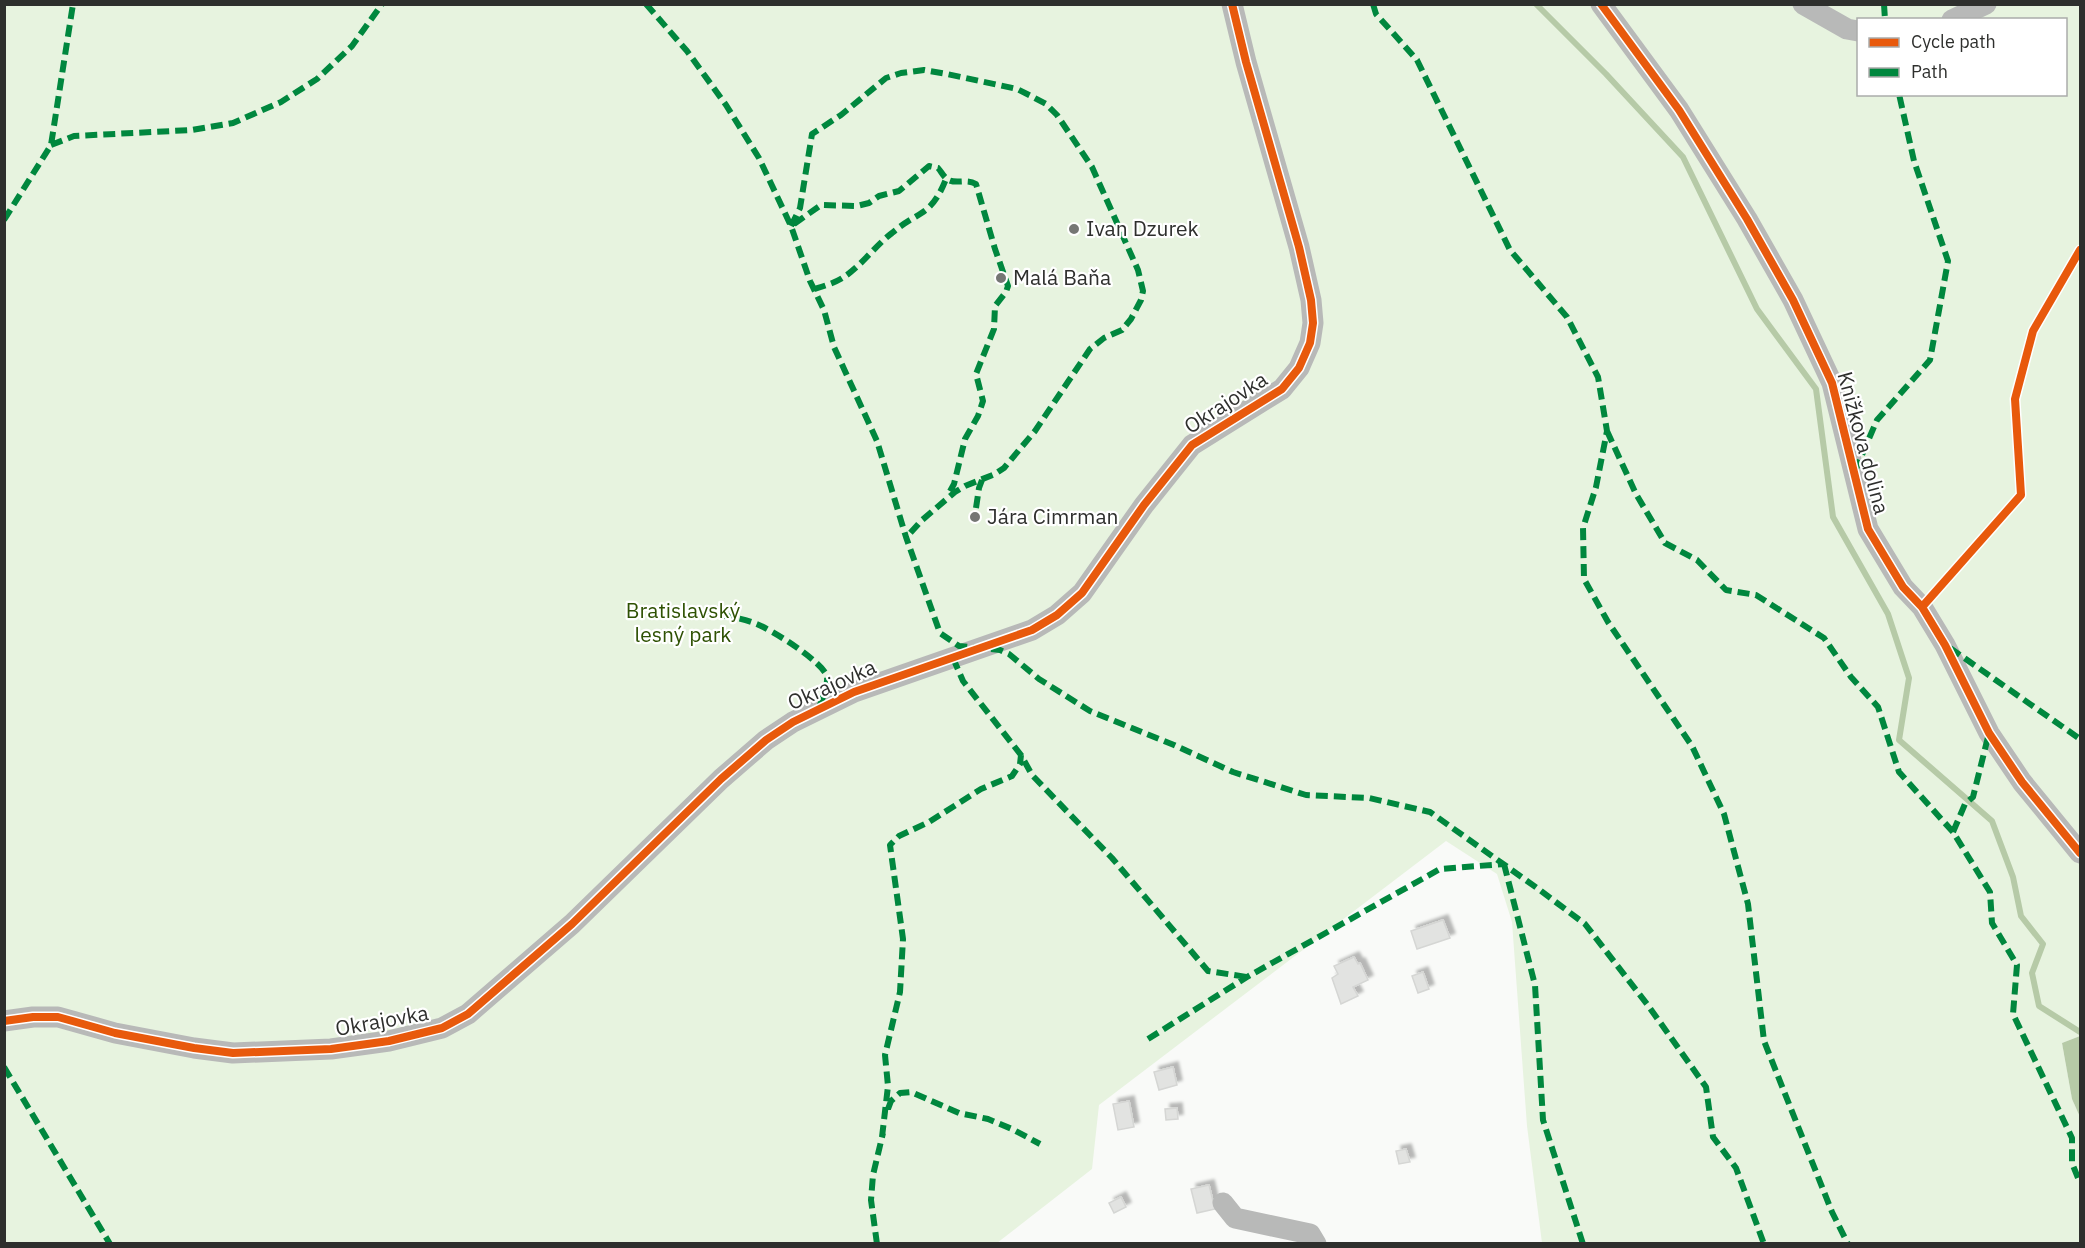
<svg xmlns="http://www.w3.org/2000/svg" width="2085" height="1248" font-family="'IBM Plex Sans',sans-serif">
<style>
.green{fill:#e7f3df;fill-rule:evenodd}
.water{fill:#b6caa7}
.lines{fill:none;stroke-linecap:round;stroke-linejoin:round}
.stream{stroke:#b6caa7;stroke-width:6}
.building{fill:#e2e3e1;stroke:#d5d6d4;stroke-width:1.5;filter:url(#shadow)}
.minor{stroke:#b8b9b8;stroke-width:21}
.quiet{stroke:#00873e;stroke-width:6;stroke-dasharray:12 6;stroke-linecap:butt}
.cycleway-casing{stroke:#fff;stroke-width:11}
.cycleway{stroke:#e8590c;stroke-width:8}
.poi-dot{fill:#757674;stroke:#fff;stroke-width:2}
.labels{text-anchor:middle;stroke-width:4.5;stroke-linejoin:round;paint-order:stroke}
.poi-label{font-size:21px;fill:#2e2f2d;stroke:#fff;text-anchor:start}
.street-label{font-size:21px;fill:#2e2f2d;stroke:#fff}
.park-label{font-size:21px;fill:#2e5103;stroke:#fff}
</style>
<defs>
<filter id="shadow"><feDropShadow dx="5" dy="-5" stdDeviation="1.5" flood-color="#0004"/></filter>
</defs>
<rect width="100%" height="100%" fill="#f9faf8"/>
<path class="green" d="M 5,5 L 2080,5 L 2080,1036 L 2062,1043 L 2072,1099 L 2080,1117 L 2080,1243 L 1542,1243 L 1527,1126 L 1512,922 L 1497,874 L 1446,841 L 1099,1105 L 1092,1169 L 997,1243 L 5,1244 ZM 1858,20 L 2066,20 L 2066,94 L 1858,94 Z"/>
<path class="water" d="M 2080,1036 L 2080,1117 L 2072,1099 L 2062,1043 Z"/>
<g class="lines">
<path class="stream" d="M 1536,4 L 1606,74 L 1683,157 L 1757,309 L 1816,389 L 1833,517 L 1888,614 L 1909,678 L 1899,740 L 1992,821 L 2013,877 L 2021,916 L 2043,944 L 2032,973 L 2039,1006 L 2080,1032"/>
</g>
<path class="building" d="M 1443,920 L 1450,938 L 1417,949 L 1411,931 Z
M 1354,957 L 1358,964 L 1360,963 L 1368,980 L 1353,987 L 1358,996 L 1341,1004 L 1332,978 L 1338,974 L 1334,966 Z
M 1423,972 L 1429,989 L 1418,993 L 1412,976 Z
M 1173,1067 L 1177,1085 L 1159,1090 L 1154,1072 Z
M 1129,1101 L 1134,1127 L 1118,1130 L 1113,1104 Z
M 1177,1108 L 1178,1119 L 1166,1120 L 1165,1109 Z
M 1406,1149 L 1410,1162 L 1399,1164 L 1396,1151 Z
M 1209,1185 L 1215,1209 L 1197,1213 L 1191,1189 Z
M 1121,1197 L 1126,1207 L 1114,1213 L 1109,1203 Z"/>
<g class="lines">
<path class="minor" d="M 1601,4 L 1679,110 L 1747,219 L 1793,300 L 1832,383 L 1868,529 L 1903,587 L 1922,607 L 1945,645 L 1989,733 L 2022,782 L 2080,853
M 1803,4 L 1847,29 L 1858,31
M 1952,20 L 1986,4
M 4,1021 L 33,1017 L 58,1017 L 115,1033 L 194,1048 L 233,1053 L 331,1049 L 389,1041 L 442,1028 L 468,1014 L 572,924 L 721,779 L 766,740 L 793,722 L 854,692 L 1032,630 L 1057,615 L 1082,593 L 1144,505 L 1192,445 L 1282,389 L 1299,368 L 1310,343 L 1313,323 L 1311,300 L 1299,247 L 1246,62 L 1232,4
M 1223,1203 L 1235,1218 L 1310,1234 L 1316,1244"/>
<path class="quiet" d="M 646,4 L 687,51 L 726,105 L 759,158 L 791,226 L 810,281 L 824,310 L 834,347 L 877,441 L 906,537 L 940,633 L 959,646 L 1000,650 L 1009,654 L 1039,679 L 1090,711 L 1174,745 L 1233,772 L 1306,795 L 1369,798 L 1430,812 L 1537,888 L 1585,924 L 1647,1004 L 1706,1087 L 1713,1137 L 1736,1168 L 1764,1244
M 1373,4 L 1376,14 L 1417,60 L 1510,250 L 1567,317 L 1598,377 L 1607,431 L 1596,487 L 1583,528 L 1584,579 L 1608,622 L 1692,746 L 1724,814 L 1748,904 L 1764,1041 L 1832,1212 L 1848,1244
M 1884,4 L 1885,20
M 51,145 L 74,136 L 192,130 L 233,123 L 281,102 L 317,79 L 352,46 L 382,4
M 4,220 L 51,145 L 73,4
M 794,224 L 821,205 L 857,206 L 869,203 L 879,196 L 899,191 L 929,166 L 938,168 C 941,171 943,176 947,179 C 955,185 966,178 976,184 L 995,249 L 1008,286 L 1006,292 L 995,306 L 994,329 L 976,374 L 983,401 L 978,416 L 965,439 L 954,484 L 948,495
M 791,226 L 800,208 L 812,134 L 841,115 L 886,78 L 901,73 L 924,70 L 947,74 L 1017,89 L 1033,97 L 1046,104 L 1057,115 L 1092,167 L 1138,270 L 1143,291 L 1141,300 L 1131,319 L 1122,330 L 1104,338 L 1090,349 L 1035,431 L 1004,468 L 995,474 L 965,486 L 955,492 L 921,521 L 905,539
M 814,289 C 824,286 835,283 844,277 C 862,265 875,246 892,233 C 919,210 931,217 946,179
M 1607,431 L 1636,494 L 1665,543 L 1697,560 L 1726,590 L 1756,595 L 1824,638 L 1851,677 L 1878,707 L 1899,772 L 1953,832 L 1990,892 L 1992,923 L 2017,965 L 2013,1014 L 2072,1138 L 2072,1163 L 2080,1183
M 1855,471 L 1877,420 L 1930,360 L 1948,261 L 1914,161 L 1899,94
M 976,508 L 979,488 L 982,480
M 704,613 C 721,615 738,617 754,623 C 768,627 825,663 827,677 C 828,687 822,698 819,708
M 1950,648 L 2080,739
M 953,658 L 963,681 L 1021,755 L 1032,775 L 1112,858 L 1208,971 L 1247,977
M 1953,832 L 1965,804 L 1973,797 L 1989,733
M 1504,864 L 1535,985 L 1543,1120 L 1583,1244
M 1148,1039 L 1247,977 L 1440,869 L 1504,864
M 4,1067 L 110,1244
M 888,1109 L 891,1101 L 900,1093 L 911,1092 L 959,1113 L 988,1119 L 1012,1129 L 1040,1144
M 882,1137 L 888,1086 L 885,1055 L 900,992 L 903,939 L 890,845 L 899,836 L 929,822 L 981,789 L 1012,776 L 1020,764 L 1021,755
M 877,1244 L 871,1200 L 873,1175 L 883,1133"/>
<defs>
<path id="cycleway" d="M 1601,4 L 1679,110 L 1747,219 L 1793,300 L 1832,383 L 1868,529 L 1903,587 L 1922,607 L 1945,645 L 1989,733 L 2022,782 L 2080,853
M 1922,607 L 2021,495 L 2015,399 L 2033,331 L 2080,250
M 4,1021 L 33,1017 L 58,1017 L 115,1033 L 194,1048 L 233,1053 L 331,1049 L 389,1041 L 442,1028 L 468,1014 L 572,924 L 721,779 L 766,740 L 793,722 L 854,692 L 1032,630 L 1057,615 L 1082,593 L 1144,505 L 1192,445 L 1282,389 L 1299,368 L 1310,343 L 1313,323 L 1311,300 L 1299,247 L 1246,62 L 1232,4"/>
</defs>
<use href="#cycleway" class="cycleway-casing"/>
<use href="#cycleway" class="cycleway"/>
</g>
<g class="poi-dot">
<circle cx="1074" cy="229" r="6"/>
<circle cx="1001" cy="278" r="6"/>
<circle cx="975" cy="517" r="6"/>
</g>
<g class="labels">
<g class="poi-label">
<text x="1086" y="236">Ivan Dzurek</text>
<text x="1013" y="285">Malá Baňa</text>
<text x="987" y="524">Jára Cimrman</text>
</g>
<g class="street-label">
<text transform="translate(1226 403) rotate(-33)" y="7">Okrajovka</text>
<text transform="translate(1863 443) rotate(75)" y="7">Knižkova dolina</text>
<text transform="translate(832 685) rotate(-24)" y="7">Okrajovka</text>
<text transform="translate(382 1021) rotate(-10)" y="7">Okrajovka</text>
</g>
<g class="park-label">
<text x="683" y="618">Bratislavský<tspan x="683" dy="24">lesný park</tspan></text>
</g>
</g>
<rect width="2085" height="1248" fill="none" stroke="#2e2f2d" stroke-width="12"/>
<rect x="1857" y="18" width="210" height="78" fill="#ffffff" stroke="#abacab" stroke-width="1.5"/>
<rect x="1869" y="38" width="30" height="9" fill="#e8590c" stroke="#abacab" stroke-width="1.5"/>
<text x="1911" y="48" font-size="18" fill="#2e2f2d">Cycle path</text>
<rect x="1869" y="68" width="30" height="9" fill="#00873e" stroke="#abacab" stroke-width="1.5"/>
<text x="1911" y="78" font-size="18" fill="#2e2f2d">Path</text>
</svg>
